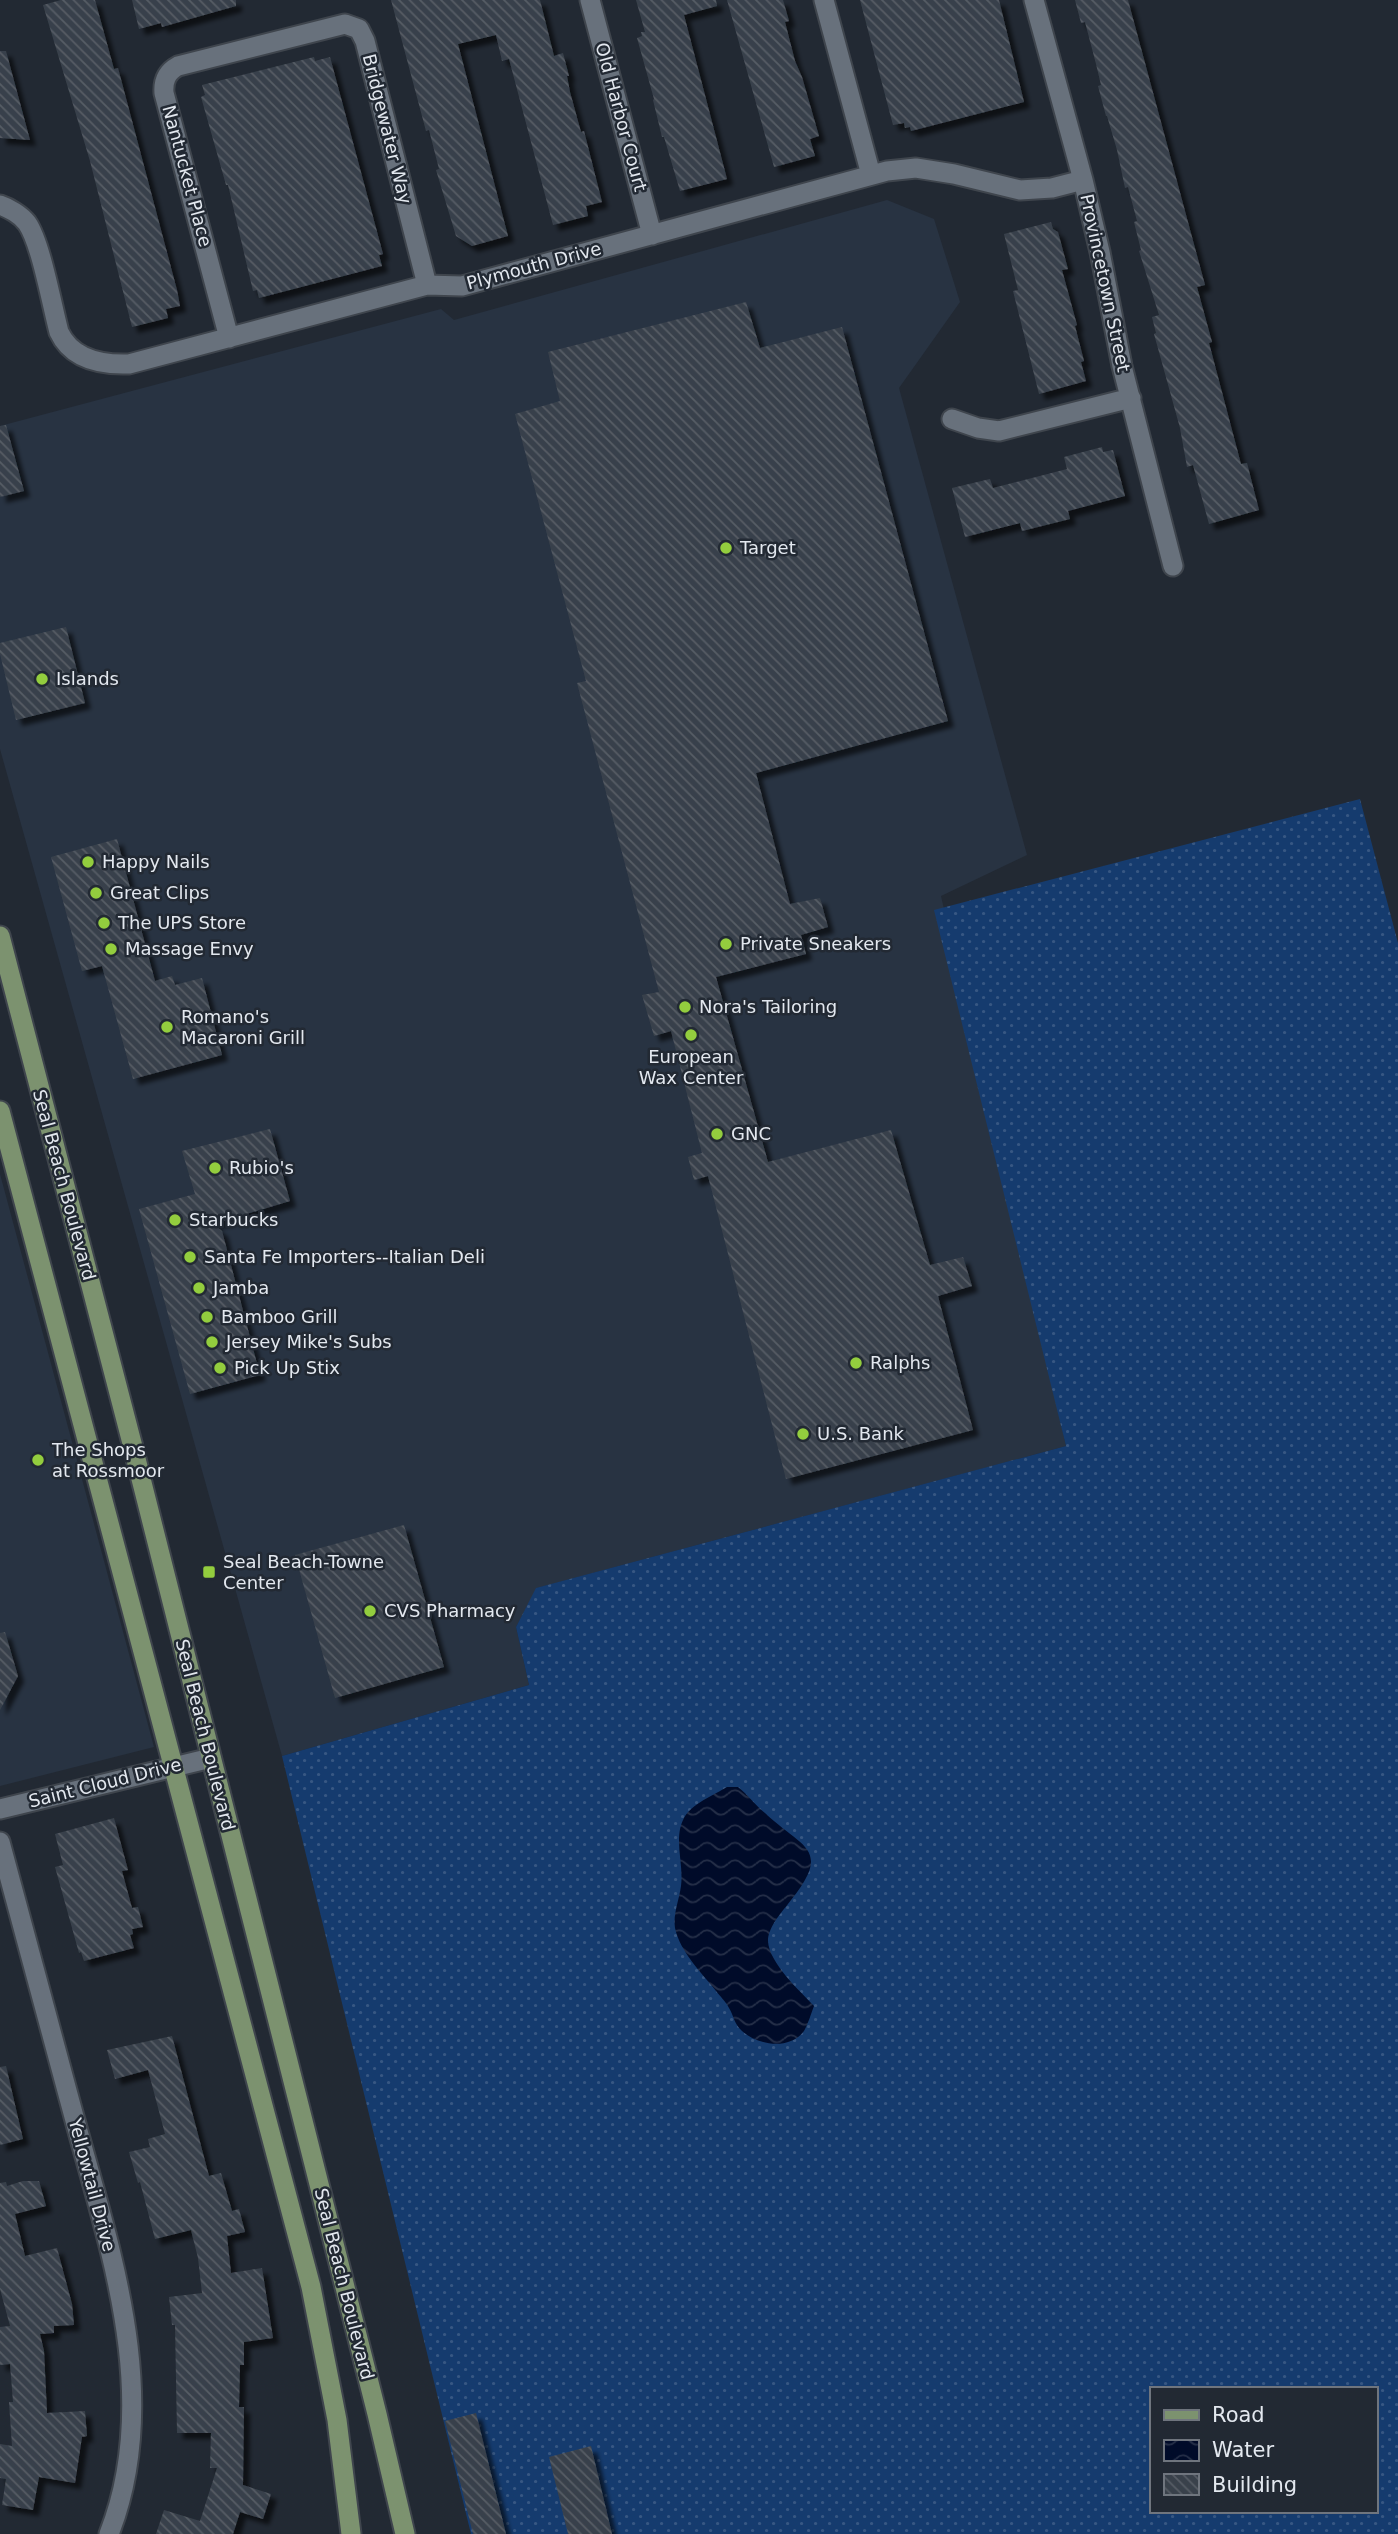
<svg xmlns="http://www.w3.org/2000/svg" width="1398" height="2534" font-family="'DejaVu Sans',sans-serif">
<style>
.built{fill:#283342}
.grass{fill:url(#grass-dots);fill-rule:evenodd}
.water{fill:url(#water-waves)}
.building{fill:url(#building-back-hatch);filter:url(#shadow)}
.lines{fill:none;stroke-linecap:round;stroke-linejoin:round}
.minor-casing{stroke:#3f454d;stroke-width:23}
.tertiary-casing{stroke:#3f454d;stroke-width:23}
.primary-casing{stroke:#3f454d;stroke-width:23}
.minor{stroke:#68717c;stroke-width:19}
.tertiary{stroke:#68717c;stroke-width:19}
.primary{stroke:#7c926f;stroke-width:19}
.poi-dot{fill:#93cd3e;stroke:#222933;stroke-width:2.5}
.labels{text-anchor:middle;stroke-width:5;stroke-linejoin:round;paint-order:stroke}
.street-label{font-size:18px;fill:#e3e8ef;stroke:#222933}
.poi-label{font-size:18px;fill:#e3e8ef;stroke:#222933;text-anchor:start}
</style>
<defs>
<pattern id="grass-dots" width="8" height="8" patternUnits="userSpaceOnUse" patternTransform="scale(1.75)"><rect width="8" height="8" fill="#153b6e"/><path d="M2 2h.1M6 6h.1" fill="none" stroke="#375783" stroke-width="1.8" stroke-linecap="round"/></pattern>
<pattern id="water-waves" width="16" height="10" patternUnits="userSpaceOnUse" patternTransform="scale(1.75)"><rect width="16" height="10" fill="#000b29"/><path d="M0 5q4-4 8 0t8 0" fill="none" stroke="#252f48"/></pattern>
<pattern id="building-back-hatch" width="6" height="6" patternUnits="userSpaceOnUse" patternTransform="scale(1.75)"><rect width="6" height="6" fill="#39414b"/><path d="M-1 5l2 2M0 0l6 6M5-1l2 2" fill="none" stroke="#565c65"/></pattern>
<filter id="shadow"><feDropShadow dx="6" dy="6" stdDeviation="2" flood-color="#0009"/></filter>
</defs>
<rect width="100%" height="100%" fill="#222933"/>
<path class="built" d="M 887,200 L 934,219 L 960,302 L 899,388 L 1027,855 L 941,896 L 1066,1446 L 537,1588 L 516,1627 L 529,1685 L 282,1756 L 0,749 L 0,426 L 441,309 L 454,320 Z
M 0,1174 L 154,1747 L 0,1786 Z"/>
<path class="grass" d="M 1360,799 L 1398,943 L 1398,2534 L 471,2534 L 282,1756 L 529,1685 L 516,1627 L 536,1588 L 1066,1446 L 934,910 ZM 1151,2389 L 1375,2389 L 1375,2511 L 1151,2511 Z"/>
<path class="water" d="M 727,1787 L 738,1787 C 748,1795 755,1805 765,1813 C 803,1849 834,1848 788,1904 C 780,1914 768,1928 768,1941 C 769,1963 800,1991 814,2006 C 811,2014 808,2024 804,2031 C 789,2051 757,2045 742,2031 C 734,2024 734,2016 729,2008 C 726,2002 720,1996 716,1991 C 702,1973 680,1952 675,1928 C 673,1913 679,1901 681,1886 C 684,1864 673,1838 684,1818 C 691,1804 714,1795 727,1787 Z"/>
<path class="building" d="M 61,0 L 95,0 L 114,69 L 118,68 L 177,290 L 180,306 L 166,309 L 168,318 L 132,327 L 90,161 L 43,5 Z
M 132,0 L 236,0 L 236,6 L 162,27 L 161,23 L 139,29 Z
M 391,0 L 540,0 L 554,56 L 563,53 L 569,76 L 567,76 L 570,92 L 581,132 L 584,131 L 602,202 L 586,206 L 588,216 L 553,225 L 509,59 L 502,61 L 496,35 L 458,44 L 508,236 L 472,246 L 456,236 L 436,170 L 439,169 L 429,130 L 426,131 Z
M 636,0 L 716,0 L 717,6 L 684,15 L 727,179 L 680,191 L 664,137 L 662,137 L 653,100 L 654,99 L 637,38 L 642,36 L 641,32 L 645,32 Z
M 727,0 L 783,0 L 789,21 L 785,22 L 795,61 L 802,77 L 819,136 L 810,139 L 815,156 L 774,167 Z
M 860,0 L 999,0 L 1024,102 L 911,131 L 910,127 L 905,128 L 904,123 L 893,125 Z
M 1075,0 L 1128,0 L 1205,285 L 1197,287 L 1212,342 L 1209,343 L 1241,464 L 1247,463 L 1259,510 L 1209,524 L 1193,465 L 1187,467 L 1180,428 L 1154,334 L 1156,333 L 1152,317 L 1159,315 L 1139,251 L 1141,250 L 1134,222 L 1137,221 L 1128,187 L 1125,188 L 1117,150 L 1107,116 L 1106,116 L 1098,86 L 1101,85 L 1096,64 L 1085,22 L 1081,23 Z
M 0,51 L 6,51 L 30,140 L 0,138 Z
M 314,57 L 315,61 L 330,57 L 383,254 L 379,255 L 382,266 L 259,298 L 257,290 L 253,291 L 228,185 L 226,185 L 201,97 L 205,95 L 202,85 Z
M 1051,222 L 1053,229 L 1058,232 L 1068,269 L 1062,270 L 1077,325 L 1075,326 L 1084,361 L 1081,362 L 1086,381 L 1039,394 L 1013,291 L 1018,290 L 1004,234 Z
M 746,302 L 760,348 L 842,327 L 948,721 L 756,773 L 790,904 L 820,898 L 828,927 L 801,935 L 806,954 L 716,977 L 768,1162 L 891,1130 L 930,1265 L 963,1257 L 972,1286 L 938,1296 L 973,1430 L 786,1479 L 708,1176 L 694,1180 L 688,1157 L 702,1153 L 671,1031 L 654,1036 L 642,995 L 659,992 L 577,683 L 586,681 L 515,414 L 560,401 L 548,352 Z
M 6,425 L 24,491 L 0,497 L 0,426 Z
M 1102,447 L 1103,452 L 1113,450 L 1125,496 L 1068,511 L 1070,519 L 1022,531 L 1020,523 L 965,537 L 952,488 L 990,479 L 993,488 L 1067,469 L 1064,457 Z
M 66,627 L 85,703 L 16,720 L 0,654 L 0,643 Z
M 117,839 L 155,981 L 172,976 L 175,985 L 202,978 L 222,1055 L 133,1079 L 102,966 L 82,971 L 51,857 Z
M 270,1129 L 290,1201 L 213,1224 L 222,1231 L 260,1375 L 190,1394 L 139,1209 L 195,1194 L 182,1151 Z
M 404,1525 L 444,1667 L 335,1698 L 295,1555 Z
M 5,1632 L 18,1676 L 0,1710 L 0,1633 Z
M 114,1818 L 128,1870 L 122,1871 L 132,1908 L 138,1907 L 143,1927 L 132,1929 L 133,1934 L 130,1935 L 134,1948 L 84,1961 L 81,1952 L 79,1953 L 55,1867 L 63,1865 L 55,1834 Z
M 172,2036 L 209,2176 L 221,2173 L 232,2211 L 239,2209 L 245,2232 L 227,2236 L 231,2273 L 262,2268 L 273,2338 L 244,2342 L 244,2365 L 240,2365 L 239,2407 L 244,2407 L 243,2485 L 271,2494 L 263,2519 L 240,2512 L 233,2534 L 156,2534 L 164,2510 L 200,2521 L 217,2468 L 210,2468 L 211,2433 L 177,2433 L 175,2325 L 172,2325 L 169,2297 L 202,2293 L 198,2258 L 191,2230 L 155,2239 L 140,2182 L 138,2183 L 129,2152 L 150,2147 L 148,2139 L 165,2134 L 148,2070 L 115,2079 L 107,2050 Z
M 6,2066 L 23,2139 L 0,2145 L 0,2067 Z
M 23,2181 L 39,2181 L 46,2206 L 15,2214 L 25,2256 L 57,2248 L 72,2304 L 74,2325 L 54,2326 L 54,2333 L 40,2334 L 44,2351 L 47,2413 L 85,2411 L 87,2436 L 82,2437 L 75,2483 L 39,2477 L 33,2510 L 2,2505 L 6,2479 L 0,2478 L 0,2444 L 12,2446 L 9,2402 L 13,2402 L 10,2364 L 0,2365 L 0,2327 L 10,2326 L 0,2289 L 0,2183 L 6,2182 L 7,2186 Z
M 476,2413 L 506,2534 L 473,2534 L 445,2421 Z
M 591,2446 L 612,2534 L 568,2534 L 549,2457 Z"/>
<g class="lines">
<defs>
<path id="minor" d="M 590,0 L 652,235
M 824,0 L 871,175
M 1034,0 L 1083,180 L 1100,252 L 1122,366 L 1173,566
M 0,205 C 9,208 21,215 27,223 C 41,243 52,306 59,332 C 72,360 102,365 129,364 L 427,285 L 462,286 L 887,171 L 916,168 L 954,174 L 1020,190 L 1052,188 L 1083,180
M 229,338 L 164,93 C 163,80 167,72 178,66 L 345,24 L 359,29 L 365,41 L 427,285
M 952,419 L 978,428 L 999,431 L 1131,398"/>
<path id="tertiary" d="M 0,1809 L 211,1758
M 0,1842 C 24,1932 49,2023 73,2113 C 109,2247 163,2397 109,2534"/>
<path id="primary" d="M 0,936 L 133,1447 L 377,2414 L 405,2534
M 0,1111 L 311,2287 L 337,2420 L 351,2534"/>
</defs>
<use href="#minor" class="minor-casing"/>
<use href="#tertiary" class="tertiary-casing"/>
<use href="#primary" class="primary-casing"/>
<use href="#minor" class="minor"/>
<use href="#tertiary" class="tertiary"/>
<use href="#primary" class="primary"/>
</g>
<g class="poi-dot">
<circle cx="726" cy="548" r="7"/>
<circle cx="42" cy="679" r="7"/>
<circle cx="88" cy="862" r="7"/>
<circle cx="96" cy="893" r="7"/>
<circle cx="104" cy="923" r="7"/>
<circle cx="726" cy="944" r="7"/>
<circle cx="111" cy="949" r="7"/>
<circle cx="685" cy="1007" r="7"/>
<circle cx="167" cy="1027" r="7"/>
<circle cx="691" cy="1035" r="7"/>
<circle cx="717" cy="1134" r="7"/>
<circle cx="215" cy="1168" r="7"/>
<circle cx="175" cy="1220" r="7"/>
<circle cx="190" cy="1257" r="7"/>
<circle cx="199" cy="1288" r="7"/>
<circle cx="207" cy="1317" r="7"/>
<circle cx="212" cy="1342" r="7"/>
<circle cx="856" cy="1363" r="7"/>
<circle cx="220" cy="1368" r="7"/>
<circle cx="803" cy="1434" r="7"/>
<circle cx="38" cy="1460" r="7"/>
<rect x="202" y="1565" width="14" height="14" rx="3.5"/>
<circle cx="370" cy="1611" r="7"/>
</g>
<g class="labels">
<g class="street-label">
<text transform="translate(621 117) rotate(75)" y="6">Old Harbor Court</text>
<text transform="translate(387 129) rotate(76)" y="6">Bridgewater Way</text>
<text transform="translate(187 176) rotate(75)" y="6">Nantucket Place</text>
<text transform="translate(534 266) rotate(-15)" y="6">Plymouth Drive</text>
<text transform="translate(1105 283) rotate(78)" y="6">Provincetown Street</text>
<text transform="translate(64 1185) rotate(75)" y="6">Seal Beach Boulevard</text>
<text transform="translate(205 1735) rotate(76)" y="6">Seal Beach Boulevard</text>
<text transform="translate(105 1783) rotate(-14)" y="6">Saint Cloud Drive</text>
<text transform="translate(92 2185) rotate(75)" y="6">Yellowtail Drive</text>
<text transform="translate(344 2284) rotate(76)" y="6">Seal Beach Boulevard</text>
</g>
<g class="poi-label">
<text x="740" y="554">Target</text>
<text x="56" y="685">Islands</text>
<text x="102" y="868">Happy Nails</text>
<text x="110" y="899">Great Clips</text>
<text x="118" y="929">The UPS Store</text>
<text x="740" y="950">Private Sneakers</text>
<text x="125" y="955">Massage Envy</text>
<text x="699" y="1013">Nora's Tailoring</text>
<text x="181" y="1023">Romano's<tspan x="181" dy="21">Macaroni Grill</tspan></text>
<text x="691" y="1063" text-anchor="middle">European<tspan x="691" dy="21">Wax Center</tspan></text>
<text x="731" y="1140">GNC</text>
<text x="229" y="1174">Rubio's</text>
<text x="189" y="1226">Starbucks</text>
<text x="204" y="1263">Santa Fe Importers--Italian Deli</text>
<text x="213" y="1294">Jamba</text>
<text x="221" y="1323">Bamboo Grill</text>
<text x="226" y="1348">Jersey Mike's Subs</text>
<text x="870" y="1369">Ralphs</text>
<text x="234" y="1374">Pick Up Stix</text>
<text x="817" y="1440">U.S. Bank</text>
<text x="52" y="1456">The Shops<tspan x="52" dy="21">at Rossmoor</tspan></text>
<text x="223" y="1568">Seal Beach-Towne<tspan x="223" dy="21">Center</tspan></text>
<text x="384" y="1617">CVS Pharmacy</text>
</g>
</g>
<rect x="1150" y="2387" width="228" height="126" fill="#222933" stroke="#6f757e" stroke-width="2"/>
<rect x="1164" y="2410" width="35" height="10" fill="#7c926f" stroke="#6f757e" stroke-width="2"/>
<text x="1212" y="2422" font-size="21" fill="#e3e8ef">Road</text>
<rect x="1164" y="2440" width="35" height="21" fill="url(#water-waves)" stroke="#6f757e" stroke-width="2"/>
<text x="1212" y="2457" font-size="21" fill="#e3e8ef">Water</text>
<rect x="1164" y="2474" width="35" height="21" fill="url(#building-back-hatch)" stroke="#6f757e" stroke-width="2"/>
<text x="1212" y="2492" font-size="21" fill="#e3e8ef">Building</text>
</svg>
